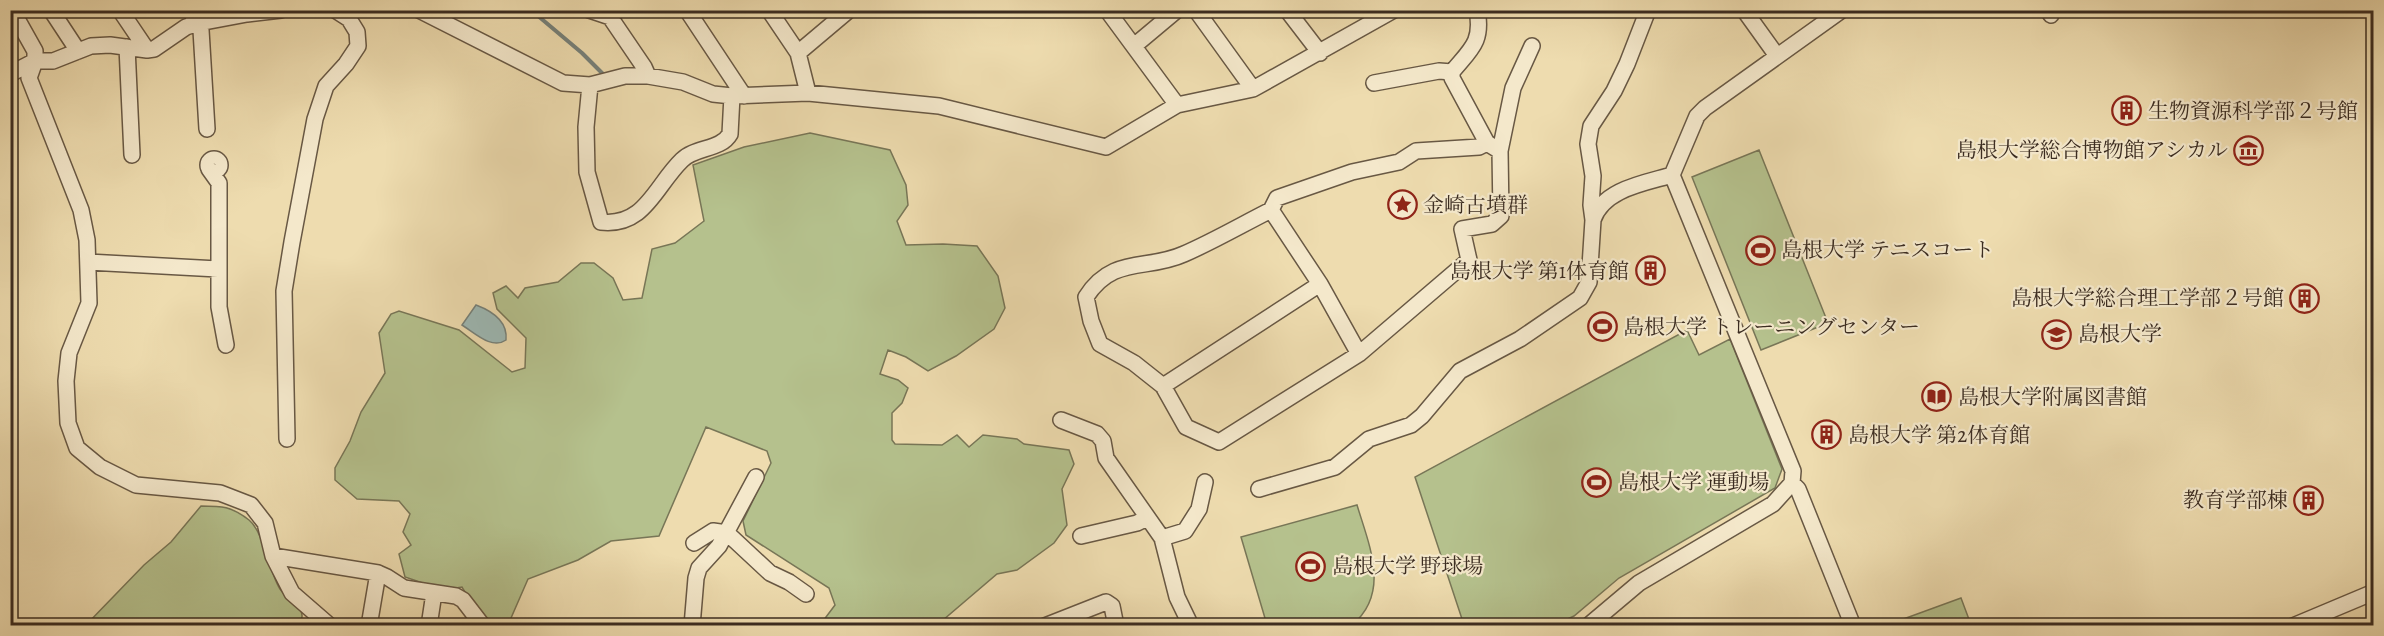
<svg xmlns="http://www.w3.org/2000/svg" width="2384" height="636" font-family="Alegreya,'Noto Serif JP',serif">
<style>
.green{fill:#b5c18d;stroke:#787657;stroke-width:1.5}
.water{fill:#9db9b5;stroke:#76817a;stroke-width:1.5}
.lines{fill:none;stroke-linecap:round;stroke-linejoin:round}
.stream{stroke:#76817a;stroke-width:4}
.minor-casing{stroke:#685844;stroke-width:18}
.minor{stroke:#f4e8cb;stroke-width:15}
.labels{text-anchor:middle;stroke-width:4.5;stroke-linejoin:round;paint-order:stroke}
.poi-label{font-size:21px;fill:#3b2c21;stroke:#f4e8cb;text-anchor:start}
</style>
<rect width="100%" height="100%" fill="#eedcaf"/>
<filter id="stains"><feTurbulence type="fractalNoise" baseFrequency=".00333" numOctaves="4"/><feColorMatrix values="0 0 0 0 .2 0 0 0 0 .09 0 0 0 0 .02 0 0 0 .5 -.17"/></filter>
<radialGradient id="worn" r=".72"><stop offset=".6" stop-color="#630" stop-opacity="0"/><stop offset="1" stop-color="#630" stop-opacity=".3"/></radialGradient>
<path class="green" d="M 810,133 L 890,150 L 906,185 L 908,205 L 897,221 L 906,245 L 943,244 L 977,246 L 998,276 L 1005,308 L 994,329 L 956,356 L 928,371 L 906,357 L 888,350 L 880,374 L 898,380 L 908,388 L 902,403 L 892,413 L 892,440 L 895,444 L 942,445 L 957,435 L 969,447 L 983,435 L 1017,439 L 1024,444 L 1069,450 L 1074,464 L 1062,489 L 1067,525 L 1054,543 L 1017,570 L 997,574 L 936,626 L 826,625 L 823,621 L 835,605 L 829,588 L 746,535 L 743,521 L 771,463 L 767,451 L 706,427 L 659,536 L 611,541 L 578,560 L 528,579 L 508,625 L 483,622 L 462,587 L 443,590 L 405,577 L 399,554 L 411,545 L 403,532 L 410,514 L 399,501 L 357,499 L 335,480 L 335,468 L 350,441 L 361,412 L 385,373 L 379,333 L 391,314 L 399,311 L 459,330 L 512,372 L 525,368 L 526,338 L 497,309 L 493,293 L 506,286 L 518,298 L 525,288 L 558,282 L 581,263 L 594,263 L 613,278 L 623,300 L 642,298 L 652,249 L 675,243 L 704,221 L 693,165 L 744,147 Z
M 1759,150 L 1828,323 L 1761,350 L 1692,177 Z
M 1687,330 L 1699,355 L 1730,339 L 1782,469 L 1775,488 L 1619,578 L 1574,616 L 1555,625 L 1464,625 L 1415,477 Z
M 1357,505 C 1369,545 1391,593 1352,625 L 1267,625 L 1241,537 Z
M 201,506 C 222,506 231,506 249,520 C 264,532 269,572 280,589 C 289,602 310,607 299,626 L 85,626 L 144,565 L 171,542 Z
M 1961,598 L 1970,622 L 1962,625 L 1887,625 Z"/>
<path class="water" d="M 476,305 C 492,311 508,321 506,340 C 492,350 475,333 462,325 Z"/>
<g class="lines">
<path class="stream" d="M 531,10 L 582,53 L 605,76"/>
<defs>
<path id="minor" d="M 12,10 L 35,51 L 35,61 L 29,78 L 81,210 L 87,240 L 89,303 L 69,353 L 66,381 L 68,423 L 77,448 L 100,467 L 136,485 L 220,493 L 251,505 L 265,523 L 273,556 L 292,593 L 330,626
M 51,10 L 78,51
M 120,10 L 147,50
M 190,10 L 201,30 L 207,129
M 419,10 L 563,83 L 590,85 L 625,76 L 648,76 L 683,82 L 713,94 L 732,96 L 808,93 L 939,106 L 1106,147 L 1177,105 L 1253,89 L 1394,10
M 589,10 L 610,17 L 618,10
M 687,10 L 744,96
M 769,10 L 798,53 L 808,93
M 1107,10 L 1177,105
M 1196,10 L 1253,89
M 1287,10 L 1320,53
M 1477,10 C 1483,42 1471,49 1452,72 L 1452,78 L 1487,143 L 1500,151 L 1501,216 L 1492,224 L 1462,229 L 1469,260 L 1359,354 L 1219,442 L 1186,427 L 1163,386 L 1134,363 L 1100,344 L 1091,321 L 1086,297 C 1113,255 1147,271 1184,254 C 1214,241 1243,224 1271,210 L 1277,198 L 1352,172 L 1399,162 L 1416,151 L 1479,147 L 1487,143
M 1744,10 L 1777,56
M 2048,10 L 2051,15
M 610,17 L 644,67 L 648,76
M 1134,46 L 1177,10
M 127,47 L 132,155
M 798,53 L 849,10
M 10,74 L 35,61 L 53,61 L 91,46 L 110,45 L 147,50 L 154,49 L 186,27 L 199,23 L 247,14 L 281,10
M 1374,83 L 1439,71 L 1452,72
M 590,85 L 586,127 L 587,172 L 601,222 C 645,227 655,186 682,160 C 695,147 721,150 730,134 L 732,96
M 1500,151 L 1513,88 L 1532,46
M208 165a6 6 0 1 1 12 0a6 6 0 1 1-12 0Z
M 209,169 L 219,183 L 219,307 L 226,345
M 1271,210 L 1320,284 L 1359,354
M 1593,220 L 1591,205 L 1593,176 L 1588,144 L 1591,126 L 1614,91 L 1627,64 L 1648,10
M 88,262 L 218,269
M 1163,386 L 1320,284
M 1061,420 L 1097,434 L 1103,441 L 1106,458 L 1162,538 L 1177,597 L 1191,626
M 287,439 L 284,291 L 292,242 L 315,119 L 326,86 L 346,64 L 358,46 L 357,32 L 349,19 L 335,10
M 1792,483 L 1798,489 L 1853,626
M 1259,489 L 1335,467 L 1369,439 L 1411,425 L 1422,416 L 1460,371 L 1520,339 L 1580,298 L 1589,282 L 1593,220 C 1603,189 1645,183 1672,175
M 1081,536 L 1137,523 L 1147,518
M 1162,538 L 1185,531 L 1199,509 L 1205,482
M 694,543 L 713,531 L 727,533 L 770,573 L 789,582 L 806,594
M 273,556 L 378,573 L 387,577 L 404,588 L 456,596 L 463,600 L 483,626
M 369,626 L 378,573
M 429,626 L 434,593
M 692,626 L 696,578 L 699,568 L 719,546 L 756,477
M 1045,626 L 1106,602 L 1112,606 L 1116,626
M 1588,626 L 1639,583 L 1773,504 L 1792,483 L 1793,471 L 1672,175 L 1697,116 L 1705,108 L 1842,10
M 2293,626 L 2374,592"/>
</defs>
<use href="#minor" class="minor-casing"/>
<use href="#minor" class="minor"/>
</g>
<defs>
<symbol id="building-ring" viewBox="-11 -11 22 22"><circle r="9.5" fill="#f4e8cb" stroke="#8f2418" stroke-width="1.5"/><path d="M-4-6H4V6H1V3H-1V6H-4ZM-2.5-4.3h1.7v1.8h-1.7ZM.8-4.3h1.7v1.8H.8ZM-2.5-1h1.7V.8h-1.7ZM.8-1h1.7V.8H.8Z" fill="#8f2418"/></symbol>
<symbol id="museum-ring" viewBox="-11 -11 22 22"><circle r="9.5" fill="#f4e8cb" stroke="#8f2418" stroke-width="1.5"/><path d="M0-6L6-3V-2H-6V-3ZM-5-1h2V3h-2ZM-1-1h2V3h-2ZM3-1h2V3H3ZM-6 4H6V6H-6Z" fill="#8f2418"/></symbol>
<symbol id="sight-ring" viewBox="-11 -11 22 22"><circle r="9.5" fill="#f4e8cb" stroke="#8f2418" stroke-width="1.5"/><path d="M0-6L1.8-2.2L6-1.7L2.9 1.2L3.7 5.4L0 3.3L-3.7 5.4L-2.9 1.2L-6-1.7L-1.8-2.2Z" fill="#8f2418"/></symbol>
<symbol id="stadium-ring" viewBox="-11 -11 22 22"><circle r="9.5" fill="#f4e8cb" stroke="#8f2418" stroke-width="1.5"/><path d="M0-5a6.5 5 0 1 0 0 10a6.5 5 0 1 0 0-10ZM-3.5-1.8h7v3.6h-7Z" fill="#8f2418"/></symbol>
<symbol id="university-ring" viewBox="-11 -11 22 22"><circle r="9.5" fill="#f4e8cb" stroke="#8f2418" stroke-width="1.5"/><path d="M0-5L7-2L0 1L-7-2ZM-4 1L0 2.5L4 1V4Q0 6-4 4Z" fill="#8f2418"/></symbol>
<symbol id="library-ring" viewBox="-11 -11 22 22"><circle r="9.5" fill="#f4e8cb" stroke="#8f2418" stroke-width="1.5"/><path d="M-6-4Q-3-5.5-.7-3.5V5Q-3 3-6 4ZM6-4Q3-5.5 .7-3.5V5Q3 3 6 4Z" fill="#8f2418"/></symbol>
</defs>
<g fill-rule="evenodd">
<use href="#building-ring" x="2110" y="94" width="33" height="33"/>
<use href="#museum-ring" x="2232" y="134" width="33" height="33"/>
<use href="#sight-ring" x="1386" y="188" width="33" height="33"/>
<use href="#stadium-ring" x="1744" y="234" width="33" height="33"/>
<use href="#building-ring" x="1634" y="254" width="33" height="33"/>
<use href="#building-ring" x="2288" y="282" width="33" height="33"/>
<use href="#stadium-ring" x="1586" y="310" width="33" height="33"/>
<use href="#university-ring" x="2040" y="318" width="33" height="33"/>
<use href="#library-ring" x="1920" y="380" width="33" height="33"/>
<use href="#building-ring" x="1810" y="418" width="33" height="33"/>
<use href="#stadium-ring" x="1580" y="466" width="33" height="33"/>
<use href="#building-ring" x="2292" y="484" width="33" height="33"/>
<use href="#stadium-ring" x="1294" y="550" width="33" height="33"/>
</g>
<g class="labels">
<g class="poi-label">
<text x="2148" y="118">生物資源科学部２号館</text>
<text x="2228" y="157" text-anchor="end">島根大学総合博物館アシカル</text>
<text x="1423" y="212">金崎古墳群</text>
<text x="1781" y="257">島根大学 テニスコート</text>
<text x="1629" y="278" text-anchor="end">島根大学 第1体育館</text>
<text x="2284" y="305" text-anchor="end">島根大学総合理工学部２号館</text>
<text x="1623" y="334">島根大学 トレーニングセンター</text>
<text x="2078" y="341">島根大学</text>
<text x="1958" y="404">島根大学附属図書館</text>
<text x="1848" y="442">島根大学 第2体育館</text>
<text x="1618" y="489">島根大学 運動場</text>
<text x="2288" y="507" text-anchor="end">教育学部棟</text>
<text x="1332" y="573">島根大学 野球場</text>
</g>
</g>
<rect width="2384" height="636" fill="none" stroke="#eedcaf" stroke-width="36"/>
<rect x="12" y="12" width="2360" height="612" fill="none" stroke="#3b2c21" stroke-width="3"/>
<rect x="18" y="18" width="2348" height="600" fill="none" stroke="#3b2c21" stroke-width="1.5"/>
<rect width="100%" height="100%" filter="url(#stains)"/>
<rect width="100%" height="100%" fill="url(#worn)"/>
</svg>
